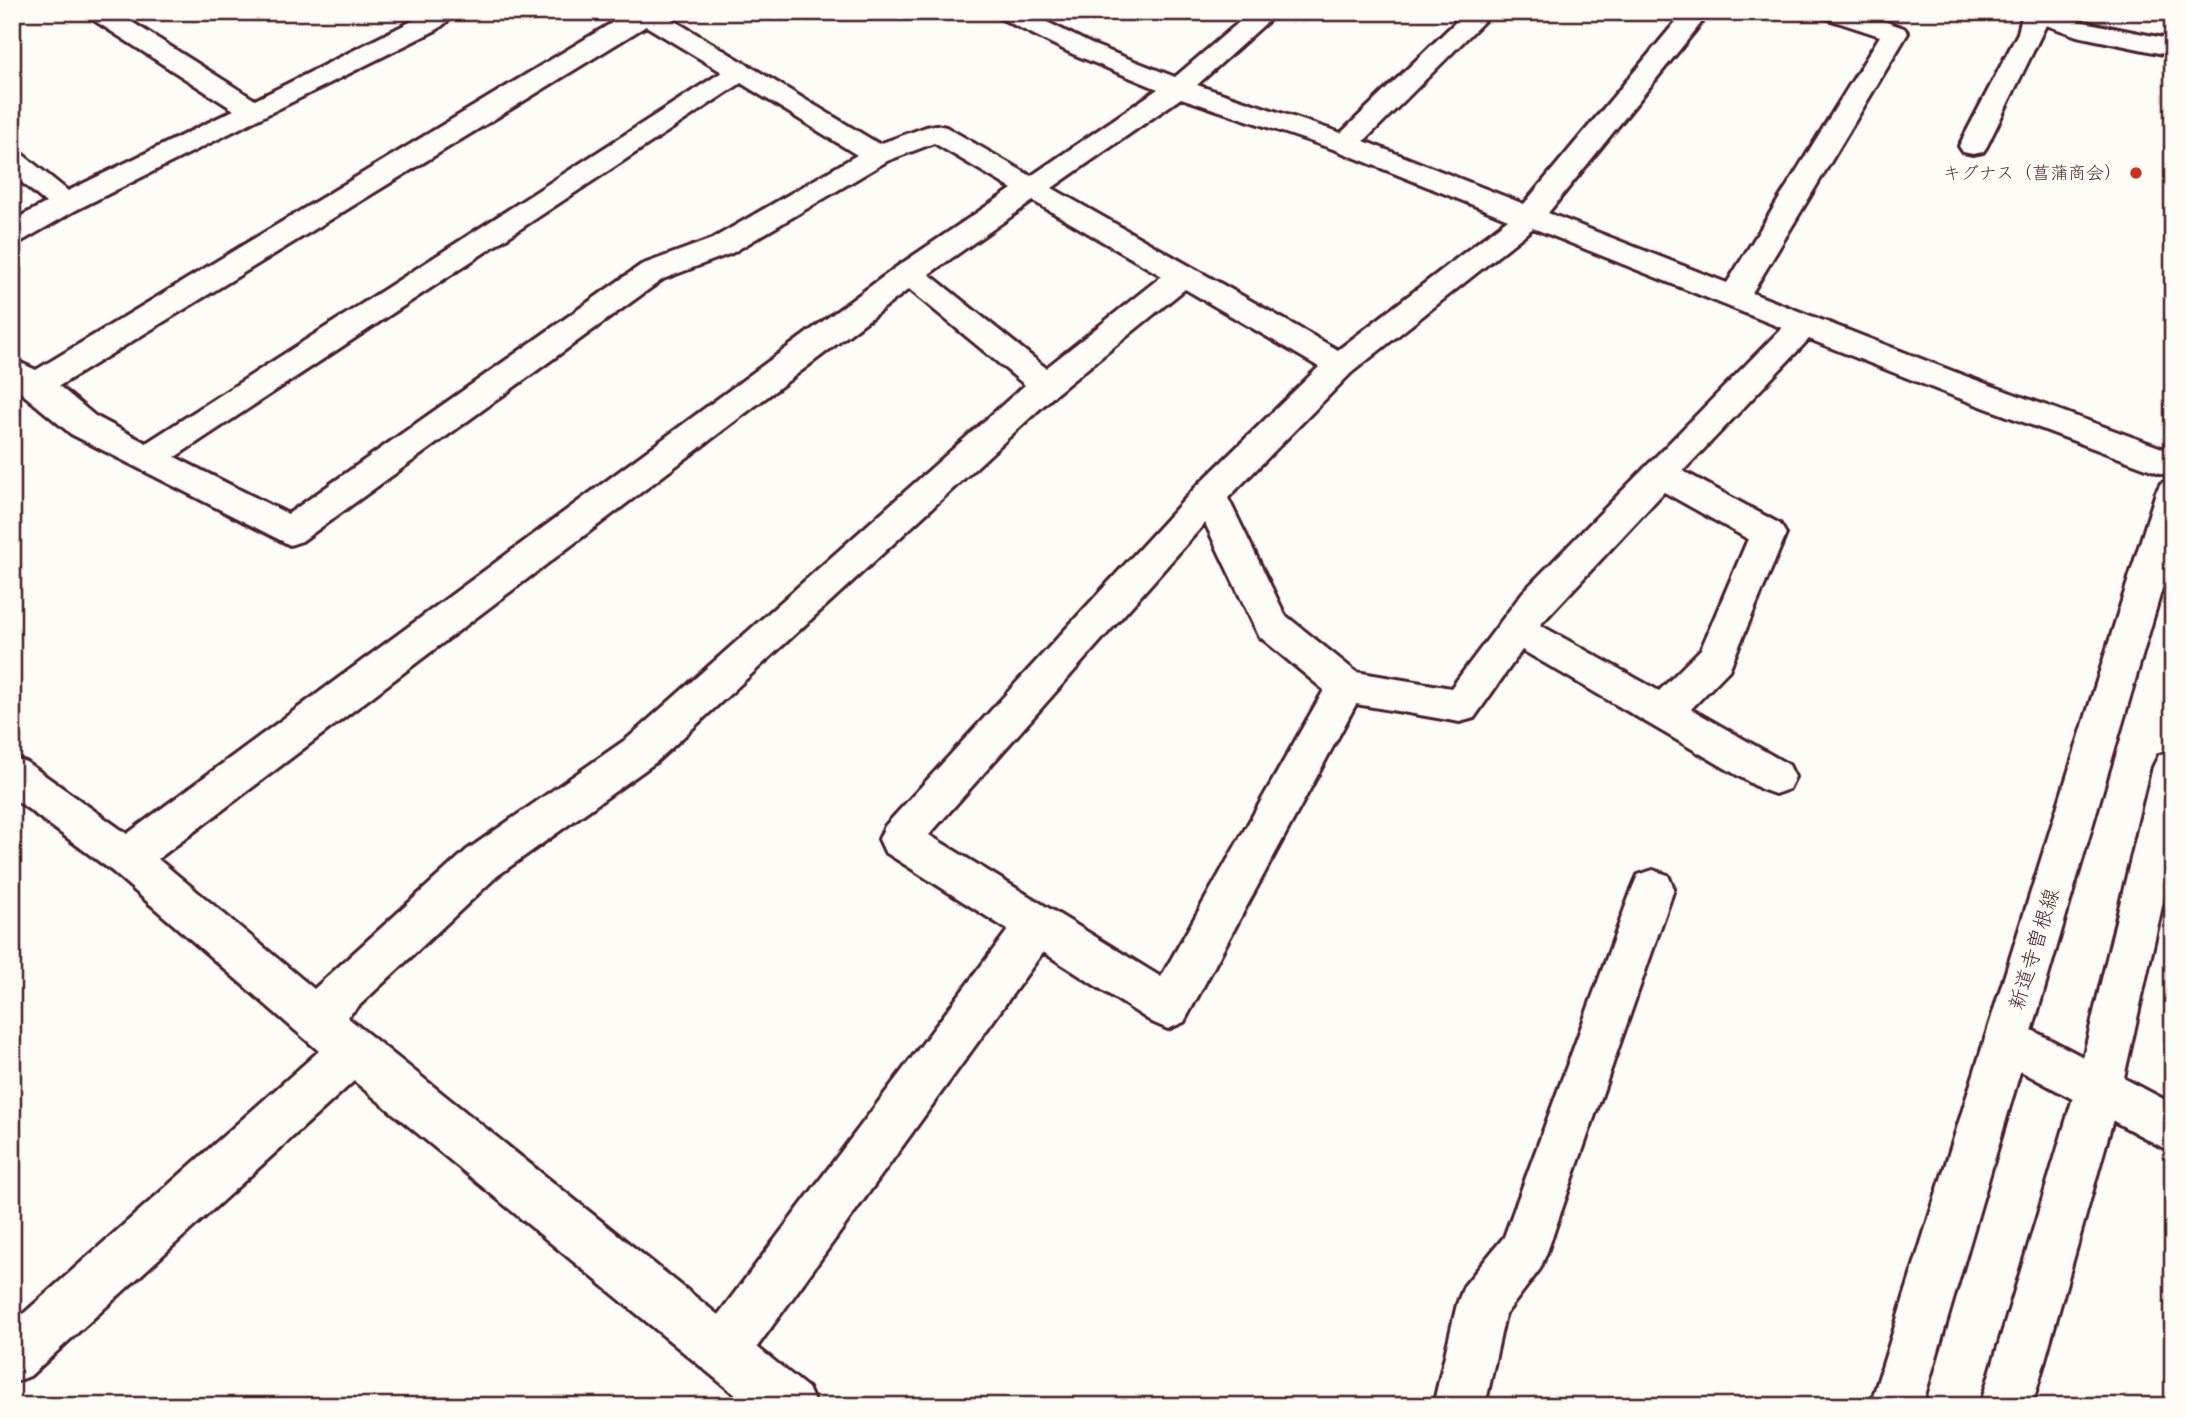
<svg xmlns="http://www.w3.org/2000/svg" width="2185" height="1418" font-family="Delius,'Klee One',sans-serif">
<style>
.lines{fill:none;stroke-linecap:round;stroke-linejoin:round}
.minor-casing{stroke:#4a1f2b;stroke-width:6}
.major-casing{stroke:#4a1f2b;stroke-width:6}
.minor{fill:#fdfcf7;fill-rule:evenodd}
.major{fill:#fdfcf7;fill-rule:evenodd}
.poi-dot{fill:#c8321e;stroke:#fdfcf7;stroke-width:2.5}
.labels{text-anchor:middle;stroke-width:5;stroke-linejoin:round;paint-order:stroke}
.far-poi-label{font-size:18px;fill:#4a1f2b;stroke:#fdfcf7;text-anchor:end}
.street-label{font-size:21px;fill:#4a1f2b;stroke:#fdfcf7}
</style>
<rect width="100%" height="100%" fill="#fdfcf7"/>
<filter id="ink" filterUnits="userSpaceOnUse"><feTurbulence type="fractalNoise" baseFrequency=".0143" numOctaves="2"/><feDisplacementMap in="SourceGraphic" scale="14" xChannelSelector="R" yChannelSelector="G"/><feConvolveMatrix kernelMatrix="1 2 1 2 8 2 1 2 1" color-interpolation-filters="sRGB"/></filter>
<g filter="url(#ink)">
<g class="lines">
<defs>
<path id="minor" d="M 86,12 L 116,12 L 255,100 L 430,12 L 459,12 L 438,29 L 76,210 L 22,241 L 12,243 L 12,221 L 46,203 L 12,174 L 12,151 L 22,154 L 68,191 L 234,110 L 89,17 Z
M 630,12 L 660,12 L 879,144 L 926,127 L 936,125 L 946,127 L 1031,176 L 1158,89 L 1073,54 L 998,17 L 995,12 L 1027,12 L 1091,44 L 1175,77 L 1251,12 L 1278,12 L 1197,85 L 1341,133 L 1466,12 L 1493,12 L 1364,141 L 1524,204 L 1684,12 L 1710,12 L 1548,213 L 1727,283 L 1880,36 L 1822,17 L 1819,12 L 1857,12 L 1904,28 L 1908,33 L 1752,293 L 1965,376 L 2173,452 L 2173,478 L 1943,392 L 1809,339 L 1683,471 L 1780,524 L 1786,534 L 1729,670 L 1691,709 L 1789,765 L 1795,777 L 1789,789 L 1775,794 L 1761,789 L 1522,650 L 1474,718 L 1460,722 L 1356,704 L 1184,1022 L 1168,1029 L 1152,1022 L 1043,952 L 757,1347 L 808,1388 L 816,1406 L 749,1406 L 354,1081 L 30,1376 L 12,1383 L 12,1324 L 319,1051 L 112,871 L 12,797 L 12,757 L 26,762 L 127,834 L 898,266 L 1012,189 L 934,143 L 887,161 L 732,253 L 663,279 L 302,541 L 290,545 L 71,434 L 12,385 L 12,359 L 36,370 ZM 646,26 L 722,72 L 146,443 L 95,416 L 59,386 ZM 741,83 L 857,155 L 712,239 L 641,265 L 288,514 L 175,457 ZM 1181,98 L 1336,150 L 1508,219 L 1338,350 L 1052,188 ZM 1033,201 L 1162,276 L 1046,368 L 929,274 ZM 1533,228 L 1782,328 L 1523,592 L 1451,688 L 1356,672 L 1285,615 L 1228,498 L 1351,373 ZM 909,289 L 1025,385 L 628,738 L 467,850 L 314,989 L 158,859 ZM 1185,289 L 1319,367 L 1197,486 L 885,826 L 879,839 L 885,852 L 1008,930 L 718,1315 L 347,1017 L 497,876 L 656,762 L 1057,393 ZM 1664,492 L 1748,539 L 1701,649 L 1659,691 L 1540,625 ZM 1205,523 L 1259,636 L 1324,690 L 1161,977 L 929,835 Z
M 2023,12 L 2059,12 L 2084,22 L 2173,40 L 2173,56 L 2077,36 L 2046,25 L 1987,146 L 1983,152 L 1973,154 L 1963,152 L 1959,146 L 2018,33 Z
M 1653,870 L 1668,875 L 1674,889 L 1547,1252 L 1540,1269 L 1505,1315 L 1485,1406 L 1433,1406 L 1457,1304 L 1464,1286 L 1504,1237 L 1632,889 L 1638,875 Z
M 2007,1017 L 2173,1104 L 2173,1153 L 1991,1055 L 1985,1039 L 1991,1023 Z"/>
<path id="major" d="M 2173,479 L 2173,551 L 1922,1406 L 1870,1406 L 2156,492 L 2161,483 Z
M 2173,750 L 2173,857 L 2121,1091 L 2032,1406 L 1980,1406 L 2075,1091 L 2153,767 L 2159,755 Z"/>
</defs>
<use href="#minor" class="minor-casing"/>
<use href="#major" class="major-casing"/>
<use href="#minor" class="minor"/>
<use href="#major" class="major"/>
</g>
</g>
<circle class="poi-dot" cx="2136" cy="173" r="7"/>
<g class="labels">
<g class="far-poi-label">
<text x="2122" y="179">キグナス（菖蒲商会）</text>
</g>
<g class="street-label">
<text transform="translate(2034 949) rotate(-73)" y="7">新道寺曽根線</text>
</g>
</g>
<rect width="2185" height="1418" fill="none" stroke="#fdfcf7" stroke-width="42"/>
<rect x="21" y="21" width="2143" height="1376" fill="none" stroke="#4a1f2b" stroke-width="2.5" filter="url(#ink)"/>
</svg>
